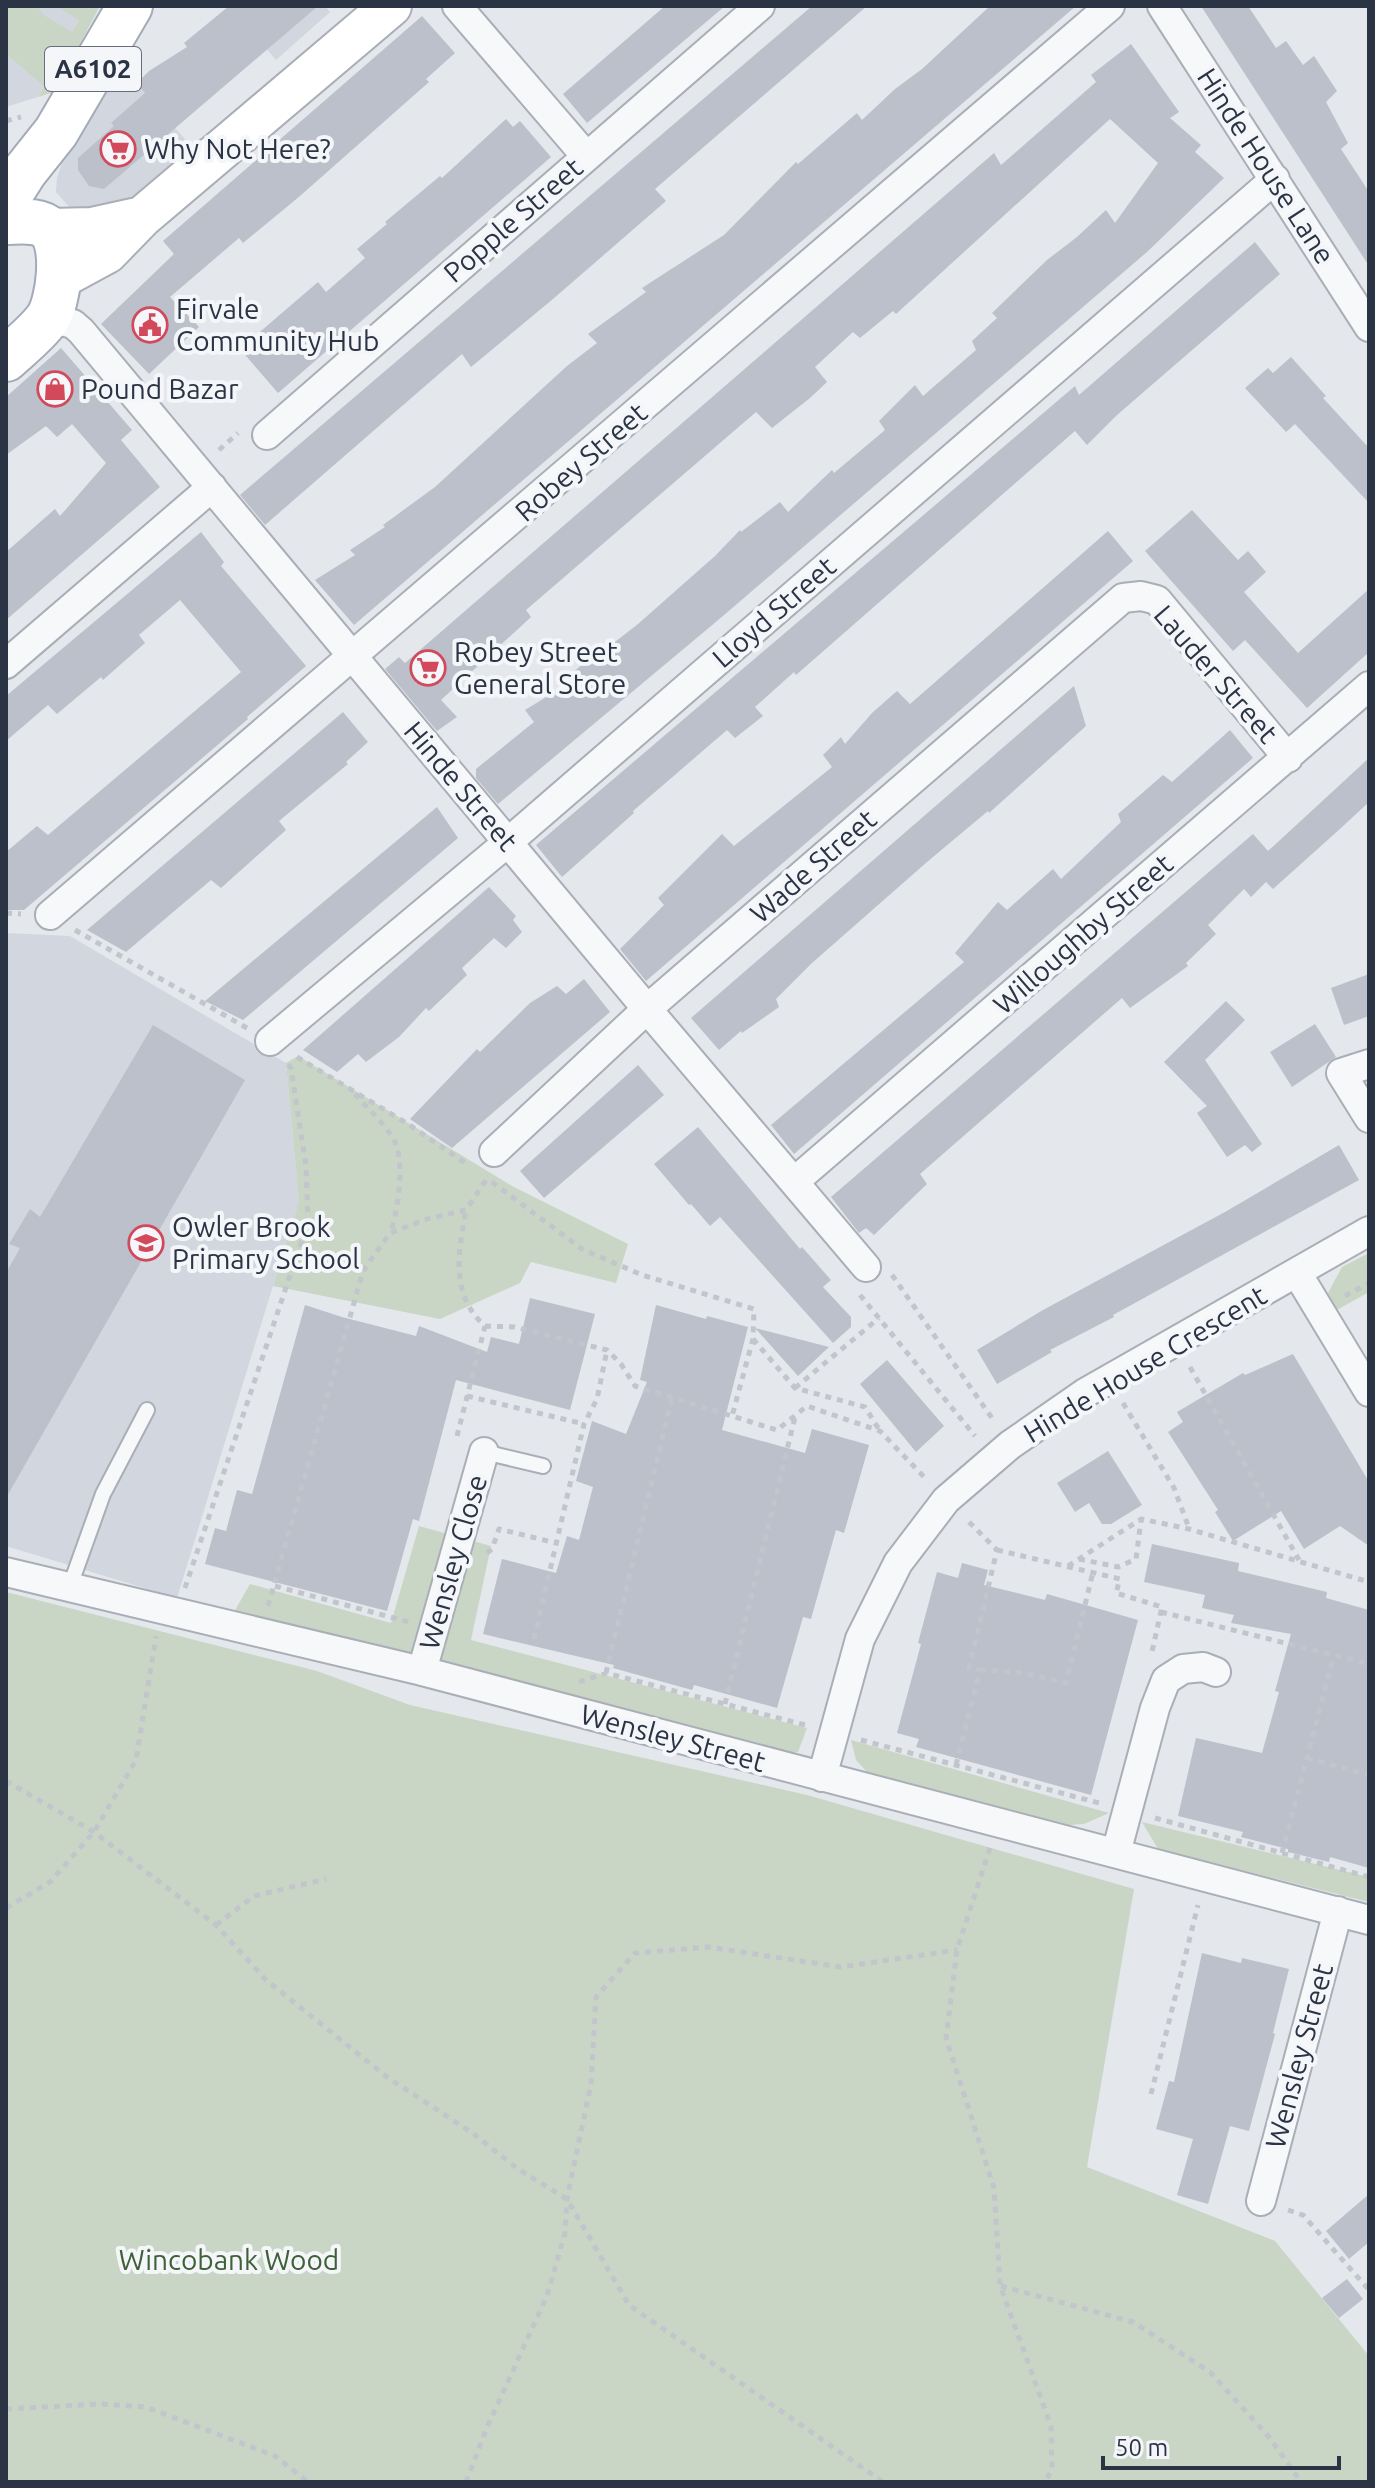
<svg xmlns="http://www.w3.org/2000/svg" width="1375" height="2488" font-family="Ubuntu,sans-serif">
<style>
.built{fill:#d2d6de}
.green{fill:#c9d6c5}
.building{fill:#bbc0ca}
.lines{fill:none;stroke-linecap:round;stroke-linejoin:round}
.lane-casing{stroke:#a9aeb7;stroke-width:18}
.street-casing{stroke:#a9aeb7;stroke-width:32}
.secondary-casing{stroke:#a9aeb7;stroke-width:44}
.primary-casing{stroke:#a3abb8;stroke-width:48}
.path{stroke:#c2c5cb;stroke-width:5;stroke-dasharray:6 6;stroke-linecap:butt}
.lane{stroke:#f7f8fa;stroke-width:14}
.street{stroke:#f7f8fa;stroke-width:28}
.secondary{stroke:#fff;stroke-width:40}
.primary{stroke:#fff;stroke-width:44}
.labels{text-anchor:middle;stroke-width:8;stroke-linejoin:round;paint-order:stroke}
.shield{fill:#f4f6f9;stroke:#676e7b;stroke-width:2}
.shield-label{font-size:26px;font-weight:bold;fill:#2b3445}
.poi-label{font-size:28px;fill:#2b3445;stroke:#f4f6f9;text-anchor:start}
.street-label{font-size:28px;fill:#2b3445;stroke:#f4f6f9}
.park-label{font-size:28px;fill:#3f6138;stroke:#f4f6f9}
</style>
<rect width="100%" height="100%" fill="#e4e7ec"/>
<path class="built" d="M 6,6 L 86,6 L 38,97 L 6,107 Z
M 230,6 L 325,6 L 330,12 L 276,60 Z
M 118,61 L 195,151 L 135,206 L 71,209 L 56,192 L 57,178 L 69,142 Z
M 6,933 L 70,936 L 286,1063 L 299,1201 L 177,1598 L 6,1546 Z"/>
<path class="green" d="M 6,6 L 38,6 L 42,14 L 72,32 L 79,20 L 57,6 L 100,6 L 54,92 L 38,97 L 44,86 L 6,54 Z
M 298,1056 L 512,1186 L 628,1244 L 616,1283 L 531,1262 L 520,1283 L 440,1319 L 273,1286 L 299,1201 L 286,1063 Z
M 1369,1253 L 1369,1292 L 1335,1311 L 1328,1293 L 1342,1267 Z
M 419,1526 L 491,1546 L 471,1640 L 807,1728 L 798,1752 L 781,1753 L 234,1612 L 250,1584 L 391,1623 Z
M 6,1592 L 317,1671 L 410,1705 L 807,1795 L 1134,1889 L 1087,2167 L 1275,2241 L 1369,2356 L 1369,2482 L 6,2482 Z
M 851,1740 L 1109,1813 L 1084,1824 L 1069,1825 L 867,1772 L 856,1760 Z
M 1142,1822 L 1369,1877 L 1369,1902 L 1158,1849 Z"/>
<path class="building" d="M 229,6 L 318,6 L 104,189 L 89,186 L 78,170 L 78,158 L 114,126 L 111,123 L 145,93 L 137,83 L 149,71 L 187,47 L 184,43 Z
M 665,6 L 725,6 L 587,123 L 563,94 Z
M 812,6 L 867,6 L 655,189 L 666,201 L 553,299 L 471,367 L 462,354 L 265,525 L 240,495 Z
M 990,6 L 1076,6 L 354,625 L 315,580 L 355,555 L 350,550 L 385,527 L 383,525 L 435,487 L 567,366 L 597,343 L 588,334 L 646,292 L 642,288 L 724,235 L 796,162 L 798,164 L 857,113 L 862,120 L 895,89 L 922,69 Z
M 1201,6 L 1248,6 L 1276,48 L 1286,41 L 1303,65 L 1314,56 L 1337,91 L 1326,102 L 1348,143 L 1341,149 L 1369,192 L 1369,266 Z
M 422,16 L 455,53 L 426,79 L 429,82 L 300,196 L 243,243 L 239,238 L 170,297 L 199,327 L 149,374 L 101,324 L 174,254 L 163,241 Z
M 1131,44 L 1179,112 L 1170,118 L 1201,145 L 1195,152 L 1224,178 L 1147,252 L 717,621 L 498,804 L 476,778 L 476,769 L 534,722 L 525,710 L 566,685 L 563,681 L 609,641 L 611,645 L 638,624 L 715,556 L 740,530 L 741,532 L 780,502 L 788,512 L 832,470 L 834,473 L 885,430 L 879,421 L 915,385 L 923,396 L 976,350 L 972,341 L 997,318 L 992,313 L 1047,260 L 1077,237 L 1106,210 L 1115,223 L 1158,163 L 1110,119 L 896,314 L 893,311 L 860,338 L 853,332 L 815,367 L 827,382 L 810,398 L 772,428 L 756,412 L 526,610 L 531,617 L 441,700 L 457,717 L 437,731 L 385,669 L 399,657 L 405,663 L 994,153 L 1001,165 L 1096,82 L 1091,75 Z
M 506,119 L 513,127 L 520,121 L 551,157 L 278,393 L 240,349 L 318,282 L 326,292 L 365,258 L 357,249 L 387,224 L 385,222 L 440,176 L 442,178 Z
M 1255,242 L 1280,274 L 1117,415 L 1087,445 L 1075,431 L 796,675 L 794,672 L 755,707 L 763,716 L 735,738 L 727,730 L 633,811 L 634,813 L 562,877 L 536,845 L 1075,386 L 1079,395 Z
M 61,348 L 132,430 L 121,440 L 160,487 L 6,620 L 6,552 L 55,509 L 60,516 L 106,463 L 72,424 L 57,437 L 46,426 L 6,455 L 6,397 Z
M 1291,357 L 1326,396 L 1323,398 L 1369,448 L 1369,503 L 1295,424 L 1286,432 L 1245,388 L 1268,368 L 1273,373 Z
M 1192,510 L 1238,560 L 1248,551 L 1266,572 L 1244,592 L 1298,653 L 1369,589 L 1369,652 L 1307,708 L 1245,640 L 1233,651 L 1145,551 Z
M 1108,531 L 1133,561 L 646,981 L 620,949 L 664,905 L 658,898 L 722,834 L 734,846 L 832,767 L 823,755 L 841,737 L 845,744 L 872,713 L 897,691 L 910,704 Z
M 201,532 L 224,562 L 221,566 L 306,666 L 247,717 L 248,719 L 24,910 L 6,910 L 6,852 L 37,826 L 48,835 L 241,672 L 180,600 L 139,635 L 145,643 L 103,680 L 101,677 L 57,714 L 48,705 L 6,741 L 6,696 Z
M 1074,686 L 1086,726 L 989,813 L 988,811 L 927,862 L 812,963 L 776,999 L 779,1007 L 742,1033 L 741,1031 L 719,1050 L 691,1018 Z
M 343,712 L 368,742 L 346,762 L 348,764 L 279,821 L 286,830 L 221,888 L 211,880 L 126,952 L 87,930 Z
M 1230,730 L 1253,758 L 794,1154 L 771,1125 L 964,962 L 955,953 L 998,902 L 1007,910 L 1053,869 L 1061,879 L 1121,822 L 1118,814 L 1163,775 L 1172,782 Z
M 1369,758 L 1369,802 L 1341,828 L 1273,889 L 1266,882 L 1251,897 L 1244,889 L 1208,925 L 1216,934 L 1186,963 L 1188,966 L 1130,1008 L 1122,998 L 920,1174 L 927,1184 L 874,1235 L 866,1228 L 859,1233 L 831,1197 L 1253,834 L 1268,851 Z
M 437,807 L 458,838 L 243,1020 L 205,1001 Z
M 489,887 L 516,916 L 513,920 L 522,932 L 506,948 L 494,938 L 462,968 L 467,975 L 429,1011 L 426,1008 L 399,1037 L 366,1062 L 358,1054 L 337,1072 L 303,1050 Z
M 1369,974 L 1369,1016 L 1344,1025 L 1331,988 Z
M 584,979 L 610,1012 L 452,1148 L 410,1119 L 477,1049 L 480,1052 L 530,1003 L 557,986 L 566,994 Z
M 1226,1001 L 1245,1020 L 1205,1060 L 1262,1144 L 1252,1152 L 1245,1145 L 1227,1157 L 1197,1113 L 1207,1106 L 1164,1062 Z
M 1315,1024 L 1336,1057 L 1292,1087 L 1270,1052 Z
M 153,1025 L 245,1080 L 6,1498 L 6,1273 L 20,1248 L 9,1244 L 30,1209 L 40,1217 Z
M 638,1065 L 664,1095 L 544,1198 L 520,1171 Z
M 698,1127 L 800,1249 L 802,1247 L 831,1280 L 823,1287 L 851,1317 L 851,1327 L 833,1343 L 720,1217 L 710,1226 L 691,1204 L 689,1205 L 654,1164 Z
M 1339,1145 L 1359,1180 L 1113,1315 L 1114,1317 L 1050,1350 L 1052,1352 L 997,1384 L 977,1350 L 1043,1310 L 1225,1212 Z
M 530,1298 L 595,1314 L 570,1410 L 456,1380 L 419,1521 L 413,1519 L 387,1611 L 205,1564 L 215,1528 L 226,1531 L 237,1490 L 252,1494 L 305,1305 L 342,1317 L 416,1336 L 419,1326 L 487,1352 L 491,1337 L 519,1344 Z
M 656,1305 L 706,1319 L 707,1316 L 748,1327 L 722,1430 L 805,1453 L 812,1429 L 869,1445 L 844,1533 L 836,1530 L 811,1619 L 803,1617 L 777,1708 L 694,1685 L 692,1690 L 613,1668 L 614,1665 L 483,1634 L 502,1559 L 556,1573 L 567,1536 L 579,1540 L 593,1487 L 576,1481 L 592,1421 L 626,1434 L 647,1382 L 640,1380 Z
M 755,1328 L 829,1347 L 798,1376 Z
M 1293,1354 L 1369,1482 L 1369,1546 L 1340,1526 L 1304,1549 L 1281,1511 L 1233,1541 L 1215,1512 L 1218,1510 L 1168,1432 L 1183,1422 L 1177,1412 L 1243,1373 L 1245,1375 Z
M 887,1360 L 944,1426 L 916,1452 L 860,1384 Z
M 1108,1451 L 1142,1505 L 1111,1524 L 1102,1524 L 1089,1503 L 1075,1512 L 1057,1483 Z
M 1152,1544 L 1239,1563 L 1238,1571 L 1327,1592 L 1326,1598 L 1369,1610 L 1369,1868 L 1330,1857 L 1329,1862 L 1288,1852 L 1288,1849 L 1241,1837 L 1243,1832 L 1178,1816 L 1196,1738 L 1262,1753 L 1279,1692 L 1275,1691 L 1291,1634 L 1231,1623 L 1234,1615 L 1202,1608 L 1205,1595 L 1144,1582 Z
M 962,1563 L 988,1570 L 984,1585 L 1045,1600 L 1047,1594 L 1138,1620 L 1091,1795 L 916,1747 L 919,1739 L 897,1733 L 921,1644 L 918,1643 L 937,1572 L 958,1578 Z
M 1202,1953 L 1241,1963 L 1242,1958 L 1289,1969 L 1273,2033 L 1275,2034 L 1249,2131 L 1230,2126 L 1208,2204 L 1177,2195 L 1193,2139 L 1156,2129 L 1169,2081 L 1174,2082 Z
M 1369,2194 L 1369,2242 L 1349,2259 L 1326,2231 Z
M 1347,2279 L 1363,2299 L 1339,2318 L 1322,2298 Z"/>
<g class="lines">
<defs>
<path id="lane" d="M 484,1452 L 543,1466
M 70,1586 L 103,1494 L 147,1410"/>
<path id="street" d="M 457,6 L 586,156
M 1162,6 L 1369,327
M 48,318 L 73,324 L 81,331 L 647,1009 L 866,1267
M 267,435 L 760,6
M 6,664 L 212,487
M 50,915 L 1110,6
M 270,1041 L 507,843 L 1275,179
M 1369,1064 L 1341,1073 L 1369,1118
M 494,1152 L 647,1009 L 1123,598 L 1141,596 L 1157,600 L 1288,758
M 795,1181 L 1369,686
M 1297,1273 L 1369,1392
M 6,1572 L 422,1671 L 1369,1920
M 422,1671 L 484,1452
M 822,1777 L 860,1639 L 898,1563 L 946,1500 L 1010,1445 L 1085,1393 L 1369,1231
M 1116,1853 L 1155,1708 L 1166,1680 L 1183,1669 L 1203,1667 L 1216,1672
M 1261,2201 L 1338,1911"/>
<path id="secondary" d="M 50,229 L 92,228 L 142,217
M 59,279 L 107,253 L 142,217 L 391,6"/>
<path id="primary" d="M 6,201 L 25,171 L 56,132 L 130,6
M 6,222 C 19,222 39,219 49,229 C 66,244 59,302 47,319 C 36,334 19,347 6,359"/>
</defs>
<use href="#lane" class="lane-casing"/>
<use href="#street" class="street-casing"/>
<use href="#secondary" class="secondary-casing"/>
<use href="#primary" class="primary-casing"/>
<path class="path" d="M 6,121 L 21,117
M 219,450 L 238,433
M 6,913 L 21,914
M 75,930 L 247,1028
M 297,1057 L 408,1124 L 468,1165
M 355,1094 C 367,1108 383,1122 393,1138 C 406,1161 398,1208 391,1232
M 492,1182 L 582,1249 L 642,1275 L 754,1309 L 753,1339 L 732,1416
M 892,1275 L 994,1421
M 860,1295 L 975,1436
M 1345,1296 L 1369,1283
M 485,1326 L 514,1327 L 607,1350 L 621,1364 L 635,1386 L 777,1430 L 807,1406 L 880,1431 L 927,1480
M 753,1339 L 795,1388 L 865,1407 L 880,1431
M 1190,1367 L 1299,1560
M 795,1388 L 879,1318
M 467,1396 L 584,1424
M 1123,1403 L 1174,1488 L 1189,1528
M 457,1436 L 485,1326 C 450,1295 458,1253 466,1210
M 997,1550 L 1120,1579 L 1116,1593 L 1162,1607 L 1151,1656
M 487,1553 L 492,1549 L 499,1529 L 556,1543
M 1079,1559 L 1118,1567 L 1136,1559 L 1141,1520
M 1068,1566 L 1141,1519 L 1189,1529 L 1369,1582
M 275,1586 L 409,1622
M 185,1588 L 308,1222 L 306,1166 L 291,1068 L 288,1064
M 268,1606 L 363,1271 L 390,1233 L 427,1219 L 466,1210 L 488,1177
M 1161,1612 L 1369,1664
M 534,1639 L 584,1424 L 597,1399 L 607,1350
M 980,1670 L 1024,1673 L 1066,1683 L 1093,1572
M 606,1673 L 672,1398
M 579,1682 L 606,1673 L 809,1726
M 725,1704 L 795,1417
M 861,1740 L 1099,1803
M 1307,1758 L 1369,1775
M 956,1765 L 980,1670 L 969,1668 L 997,1550 L 965,1518
M 6,1781 L 94,1832 L 216,1925 L 265,1979 L 387,2077 L 471,2132 L 518,2169 L 567,2199 L 629,2305 L 883,2482
M 1155,1818 L 1369,1877
M 990,1848 L 957,1950 L 946,2038 L 994,2188 L 1000,2285 L 1051,2426 L 1052,2469 L 1045,2482
M 1282,1853 L 1334,1655
M 6,1908 L 50,1882 L 94,1832 L 136,1760 L 156,1636
M 216,1925 L 254,1896 L 326,1879
M 1151,2094 L 1198,1905
M 1288,2210 L 1303,2215 L 1369,2290
M 1001,2286 L 1133,2322 L 1210,2372 L 1269,2437 L 1301,2482
M 6,2409 L 100,2404 L 146,2407 L 275,2456 L 308,2482
M 466,2482 L 488,2425 L 547,2296 L 565,2233 L 567,2199 L 591,2084 L 596,1997 L 635,1953 L 708,1947 L 841,1967 L 957,1950"/>
<use href="#lane" class="lane"/>
<use href="#street" class="street"/>
<use href="#secondary" class="secondary"/>
<use href="#primary" class="primary"/>
</g>
<defs>
<symbol id="supermarket-ring" viewBox="-11 -11 22 22"><circle r="9.5" fill="#f4f6f9" stroke="#d1495b" stroke-width="1.5"/><path d="M-6-5.5h2.5l.6 2H6L4.5 2H-2.5L-4.4-4H-6ZM-1.5 3.2a1.3 1.3 0 1 0 .1 0ZM3 3.2a1.3 1.3 0 1 0 .1 0Z" fill="#d1495b"/></symbol>
<symbol id="civic-ring" viewBox="-11 -11 22 22"><circle r="9.5" fill="#f4f6f9" stroke="#d1495b" stroke-width="1.5"/><path d="M-.6-6.5H3V-4.5H.6V-3L4-1V1h2V6H-6V1h2V-1L-.6-3ZM-1.2 2.5V6h2.4V2.5Z" fill="#d1495b"/></symbol>
<symbol id="shop-ring" viewBox="-11 -11 22 22"><circle r="9.5" fill="#f4f6f9" stroke="#d1495b" stroke-width="1.5"/><path d="M-5-2.5h2.3a2.7 3.5 0 0 1 5.4 0H5L5.5 6h-11ZM-1.5-2.5h3a1.5 2.3 0 0 0-3 0Z" fill="#d1495b"/></symbol>
<symbol id="school-ring" viewBox="-11 -11 22 22"><circle r="9.5" fill="#f4f6f9" stroke="#d1495b" stroke-width="1.5"/><path d="M0-5L7-2L0 1L-7-2ZM-4 1L0 2.5L4 1V4Q0 6-4 4Z" fill="#d1495b"/></symbol>
</defs>
<g fill-rule="evenodd">
<use href="#supermarket-ring" x="98" y="129" width="40" height="40"/>
<use href="#civic-ring" x="130" y="305" width="40" height="40"/>
<use href="#shop-ring" x="35" y="369" width="40" height="40"/>
<use href="#supermarket-ring" x="408" y="648" width="40" height="40"/>
<use href="#school-ring" x="126" y="1223" width="40" height="40"/>
</g>
<g class="labels">
<rect class="shield" x="45" y="47" width="96" height="44" rx="6"/>
<g class="shield-label">
<text x="93" y="78">A6102</text>
</g>
<g class="poi-label">
<text x="144" y="159">Why Not Here?</text>
<text x="176" y="319">Firvale<tspan x="176" dy="32">Community Hub</tspan></text>
<text x="81" y="399">Pound Bazar</text>
<text x="454" y="662">Robey Street<tspan x="454" dy="32">General Store</tspan></text>
<text x="172" y="1237">Owler Brook<tspan x="172" dy="32">Primary School</tspan></text>
</g>
<g class="street-label">
<text transform="translate(1266 166) rotate(57)" y="10">Hinde House Lane</text>
<text transform="translate(513 220) rotate(-41)" y="10">Popple Street</text>
<text transform="translate(581 462) rotate(-41)" y="10">Robey Street</text>
<text transform="translate(774 612) rotate(-41)" y="10">Lloyd Street</text>
<text transform="translate(1216 674) rotate(49)" y="10">Lauder Street</text>
<text transform="translate(461 786) rotate(50)" y="10">Hinde Street</text>
<text transform="translate(813 866) rotate(-41)" y="10">Wade Street</text>
<text transform="translate(1083 934) rotate(-41)" y="10">Willoughby Street</text>
<text transform="translate(1145 1364) rotate(-31)" y="10">Hinde House Crescent</text>
<text transform="translate(453 1562) rotate(-74)" y="10">Wensley Close</text>
<text transform="translate(673 1738) rotate(15)" y="10">Wensley Street</text>
<text transform="translate(1299 2056) rotate(-75)" y="10">Wensley Street</text>
</g>
<g class="park-label">
<text x="229" y="2270">Wincobank Wood</text>
</g>
</g>
<rect width="1375" height="2488" fill="none" stroke="#2b3445" stroke-width="16"/>
<path d="M1103 2456v12h236v-12" fill="none" stroke="#2b3445" stroke-width="4"/>
<text x="1115" y="2456" font-size="24" fill="#2b3445" stroke="#f4f6f9" stroke-width="6" paint-order="stroke">50 m</text>
</svg>
